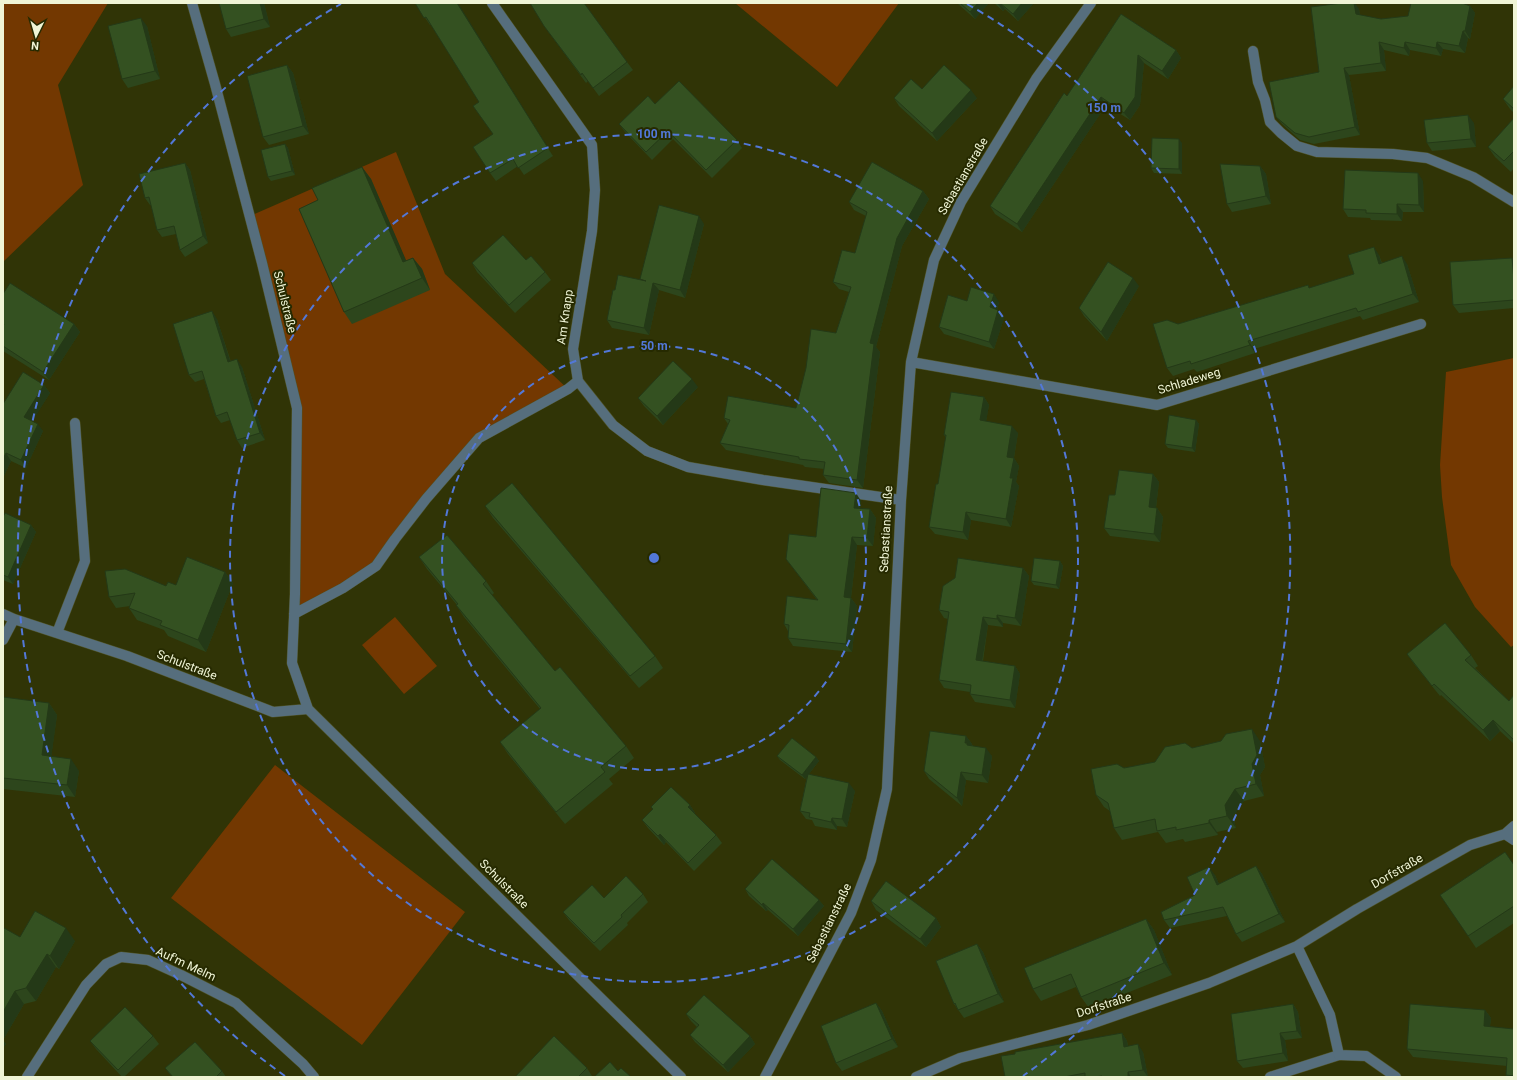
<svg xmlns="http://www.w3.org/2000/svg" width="1517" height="1080" font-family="Roboto,sans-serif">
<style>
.green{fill:#733801}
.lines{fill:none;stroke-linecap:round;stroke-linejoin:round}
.service-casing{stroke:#4f5327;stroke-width:11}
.minor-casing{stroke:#4f5327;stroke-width:11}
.service{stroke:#566e7d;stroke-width:10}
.minor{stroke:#566e7d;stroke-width:10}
.wall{fill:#2d461c}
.shaded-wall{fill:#243917}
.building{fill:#345121;stroke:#243917}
.ring{fill:none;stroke:#5278d8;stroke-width:2;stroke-dasharray:7 5}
.labels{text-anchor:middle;stroke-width:4;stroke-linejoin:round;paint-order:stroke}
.street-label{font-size:12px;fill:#f0f5d6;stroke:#262a00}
.centre{fill:#5278d8;stroke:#262a00;stroke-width:2}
.ring-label{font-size:12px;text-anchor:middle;font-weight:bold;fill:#5278d8;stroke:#262a00;stroke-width:4;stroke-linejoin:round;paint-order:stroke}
</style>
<rect width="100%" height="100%" fill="#303406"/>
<path class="green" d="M 3,3 L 108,3 L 58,85 L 83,185 L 3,262 Z
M 735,3 L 899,3 L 837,87 Z
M 396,152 L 445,274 L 568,389 L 479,438 L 376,566 L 294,614 L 297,408 L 250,216 Z
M 1514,358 L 1514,645 L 1511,647 L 1475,607 L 1451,565 L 1442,497 L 1440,465 L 1446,372 Z
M 395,617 L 437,666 L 404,694 L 362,645 Z
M 275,765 L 465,912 L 362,1045 L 171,898 Z"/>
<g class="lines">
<defs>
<path id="service" d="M 1253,51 L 1258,82 L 1265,100 L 1270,122 L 1281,133 L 1297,146 L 1317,152 L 1393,154 L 1427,158 L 1473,177 L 1514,202
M 1270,1077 L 1339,1055"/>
<path id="minor" d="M 192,3 L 215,84 L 262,263 L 297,408 L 295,594 L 292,663 L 308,709 C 433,832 556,955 681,1077
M 492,3 L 592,145 L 595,190 L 592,231 L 573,349 L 578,381 L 613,425 L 647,451 L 688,467 L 763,480 L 901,500
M 911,362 L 1157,405 L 1421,324
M 3,614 L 14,619 L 127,656 L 273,712 L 308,709
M 294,614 L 343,588 L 376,566 L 395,539 L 426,499 L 479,438 L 568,389 L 578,381
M 57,633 L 85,561 L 75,423
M 3,640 L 14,619
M 1505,834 L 1514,826
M 1297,946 L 1330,1015 L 1339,1055 L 1366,1056 L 1396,1077
M 27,1077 L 86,985 L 106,964 L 121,957 L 148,960 L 181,975 L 236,1003 L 303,1064 L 314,1077
M 765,1077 L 851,913 L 871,860 L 887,789 L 901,500 L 911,362 L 934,260 L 961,202 L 1036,79 L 1091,3
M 916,1077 L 960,1058 L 1088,1025 L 1209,983 L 1297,946 L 1357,909 L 1470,845 L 1505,834 L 1514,840"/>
</defs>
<use href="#service" class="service-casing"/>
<use href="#minor" class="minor-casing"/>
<use href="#service" class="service"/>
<use href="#minor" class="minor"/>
</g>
<path class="wall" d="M 264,3 L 270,27 L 231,37 L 226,29 Z
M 415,3 L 478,37 L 553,156 L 524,175 L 518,166 L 496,181 L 490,173 L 493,134 L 479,102 L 431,25 L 430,25 Z
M 957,3 L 989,3 L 975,19 Z
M 994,3 L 1034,3 L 1018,21 L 1005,9 L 1003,11 Z
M 1470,6 L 1475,13 L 1470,39 L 1468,38 L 1465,53 L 1443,49 L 1441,56 L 1410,50 L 1409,56 L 1384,50 L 1386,71 L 1349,75 L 1360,135 L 1314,144 L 1300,140 L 1282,124 L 1276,117 L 1319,72 L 1359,9 L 1360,15 L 1381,19 L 1408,16 Z
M 1121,14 L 1176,50 L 1181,58 L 1168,79 L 1144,63 L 1140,105 L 1130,120 L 1106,105 L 1022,232 L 995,214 L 990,206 L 1067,96 Z
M 147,26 L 160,79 L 128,88 L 122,79 Z
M 544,26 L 627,62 L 633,70 L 599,96 L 588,81 L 586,83 Z
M 287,65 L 293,73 L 309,134 L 269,145 L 263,137 Z
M 1514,86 L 1514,113 L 1510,109 L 1503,99 Z
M 922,89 L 977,98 L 937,141 L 899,106 L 894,98 Z
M 655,104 L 737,140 L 742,148 L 712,178 L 673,139 L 652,160 L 625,132 L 619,124 Z
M 1514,118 L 1514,168 L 1511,172 L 1495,157 L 1488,147 Z
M 1474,123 L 1476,147 L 1432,151 L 1427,143 Z
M 1182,143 L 1182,174 L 1154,173 L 1151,168 Z
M 285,144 L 288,148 L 295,175 L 271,181 L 268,177 Z
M 185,163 L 190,170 L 208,243 L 185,257 L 180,250 L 176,234 L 162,237 L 157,230 L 151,205 L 150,205 L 145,198 Z
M 1260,166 L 1266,174 L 1271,204 L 1232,212 L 1227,204 Z
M 362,167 L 371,179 L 406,261 L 413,258 L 422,269 L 430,290 L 352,324 L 344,312 L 318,200 Z
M 1423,181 L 1424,212 L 1403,212 L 1402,221 L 1371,220 L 1370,218 L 1348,217 L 1343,209 Z
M 923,191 L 929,199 L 902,246 L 876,347 L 880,352 L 863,488 L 829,483 L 823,475 L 824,469 L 805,467 L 803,465 L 726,450 L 720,443 L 728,424 L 724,418 L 796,408 L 836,333 L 849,292 L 839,289 L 833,282 L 855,253 L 866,216 L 854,210 L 849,202 Z
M 704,224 L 685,298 L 659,290 L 649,335 L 612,328 L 607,320 L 615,290 L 640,279 Z
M 1379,255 L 1382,263 L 1407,264 L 1419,302 L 1363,320 L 1360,316 L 1254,349 L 1255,353 L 1197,372 L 1194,369 L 1173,376 L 1167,368 L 1178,324 L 1310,288 L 1354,274 Z
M 1512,258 L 1514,260 L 1514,308 L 1459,313 L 1453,305 Z
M 526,260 L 545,272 L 551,280 L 515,313 L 477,272 L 472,263 Z
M 1139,286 L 1107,341 L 1084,316 L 1079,308 Z
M 3,294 L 74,324 L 80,332 L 49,380 L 3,351 Z
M 967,301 L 999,302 L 997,310 L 998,310 L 1004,318 L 994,349 L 944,334 L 939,327 Z
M 217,319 L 231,362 L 242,367 L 265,440 L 242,448 L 237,440 L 230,420 L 221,423 L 216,416 L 204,379 L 195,382 L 189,375 Z
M 44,385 L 50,393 L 32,421 L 43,431 L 26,468 L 11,461 L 4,476 L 3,475 L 3,404 Z
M 698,387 L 663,425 L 644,406 L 638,398 Z
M 984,397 L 989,405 L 986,421 L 1018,433 L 1014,458 L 1019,466 L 1016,482 L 1019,486 L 1011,527 L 971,520 L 968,540 L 935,534 L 929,527 L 938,484 L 946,438 L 944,435 Z
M 1196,420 L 1199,424 L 1195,452 L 1168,448 L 1165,444 Z
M 1153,474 L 1159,482 L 1156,508 L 1157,508 L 1163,517 L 1160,542 L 1110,536 L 1104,528 L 1115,495 Z
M 861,501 L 860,508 L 870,509 L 876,518 L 873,546 L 857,545 L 851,598 L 857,606 L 852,652 L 793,646 L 788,638 L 788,631 L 784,624 L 817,600 L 786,559 L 816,537 Z
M 485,506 L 655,656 L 663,668 L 639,688 L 493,518 Z
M 3,517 L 31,525 L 36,532 L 13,584 L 3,580 Z
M 419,557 L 486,581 L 494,593 L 492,595 L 555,671 L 626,746 L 634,758 L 609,779 L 613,784 L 565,824 L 508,754 L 500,742 L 540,709 L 464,617 L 456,605 L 457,605 L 427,569 Z
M 1060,561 L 1063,566 L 1059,589 L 1034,585 L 1031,581 Z
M 1023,568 L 1029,576 L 1021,626 L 1003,623 L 1003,627 L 988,625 L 983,661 L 1015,666 L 1020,674 L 1015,708 L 975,702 L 970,694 L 970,692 L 944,688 L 939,680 L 948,619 L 944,618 L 939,610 Z
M 225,572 L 233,583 L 206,652 L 168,636 L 164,630 L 137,620 L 129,608 L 130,606 L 116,608 L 109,597 L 166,586 L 176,585 Z
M 1407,654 L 1471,655 L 1478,666 L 1475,668 L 1509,701 L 1514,695 L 1514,744 L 1500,731 L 1490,741 L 1441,695 L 1440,696 L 1414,664 Z
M 3,697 L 49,703 L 57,715 L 51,757 L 79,771 L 75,797 L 3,789 Z
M 966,736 L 972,744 L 972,745 L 992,756 L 988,783 L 966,780 L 962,806 L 929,779 L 924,771 Z
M 1260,741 L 1265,767 L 1260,775 L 1264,796 L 1244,801 L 1233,817 L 1236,828 L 1217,832 L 1218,835 L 1185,842 L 1183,839 L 1166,843 L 1158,832 L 1122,840 L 1114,828 L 1110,811 L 1104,807 L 1096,795 L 1124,768 L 1155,762 L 1192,748 Z
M 777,756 L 816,757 L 819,761 L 809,774 L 855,791 L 847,827 L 837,826 L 837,830 L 815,826 L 812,820 L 806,819 L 800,811 L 807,776 L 805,779 L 780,760 Z
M 690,805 L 695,813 L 694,814 L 716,835 L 722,843 L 694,871 L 666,842 L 664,845 L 648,828 L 642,820 L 653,810 L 651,807 Z
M 1514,864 L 1514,923 L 1476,948 L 1468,936 Z
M 1256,866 L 1262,874 L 1285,922 L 1242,942 L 1236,934 L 1227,916 L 1170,928 L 1164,920 L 1195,895 L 1215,875 L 1219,884 Z
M 745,889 L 819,900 L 824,906 L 798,936 L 768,910 L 766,911 L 749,896 Z
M 643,894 L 648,902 L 627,923 L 628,925 L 600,951 L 569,920 L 563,912 L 604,898 Z
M 871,901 L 936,918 L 941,927 L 926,947 L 876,910 Z
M 1146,919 L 1154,930 L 1172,975 L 1089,1008 L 1081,997 L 1076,987 L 1041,1001 L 1033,989 Z
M 3,930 L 20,937 L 75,941 L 59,969 L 56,967 L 36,1001 L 24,1004 L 3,1040 L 6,1044 L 3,1048 Z
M 977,944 L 983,952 L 1004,1002 L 964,1018 L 954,1004 Z
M 876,1003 L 882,1011 L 898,1047 L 842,1071 L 836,1063 Z
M 1293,1004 L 1298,1012 L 1302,1038 L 1285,1040 L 1288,1061 L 1243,1068 L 1237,1061 Z
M 1485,1010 L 1491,1018 L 1490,1027 L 1514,1029 L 1514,1077 L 1507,1077 L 1506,1075 L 1507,1066 L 1413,1057 L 1407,1049 Z
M 686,1014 L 750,1036 L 755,1044 L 728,1072 L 695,1042 L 690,1035 L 697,1027 L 691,1021 Z
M 1122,1033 L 1127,1041 L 1128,1046 L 1143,1052 L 1148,1077 L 1005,1077 Z
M 153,1036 L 159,1044 L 124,1077 L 122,1077 L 96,1049 L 90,1041 Z
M 165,1068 L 222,1071 L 226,1077 L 172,1077 Z
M 587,1068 L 592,1076 L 591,1077 L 515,1077 Z"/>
<path class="shaded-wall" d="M 260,3 L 264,3 L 270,27 L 264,19 Z
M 457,3 L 458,3 L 553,156 L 548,148 Z
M 978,3 L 989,3 L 975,19 L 970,12 Z
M 998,3 L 1000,3 L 1005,9 L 1003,11 L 998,4 Z
M 1022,3 L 1034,3 L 1018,21 L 1013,14 Z
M 1354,3 L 1355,3 L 1359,9 L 1361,21 L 1356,14 Z
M 1470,6 L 1475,13 L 1470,39 L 1465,31 Z
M 141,18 L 147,26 L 160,79 L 155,71 Z
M 1463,31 L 1468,38 L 1465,53 L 1459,46 Z
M 1379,42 L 1384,50 L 1386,71 L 1381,63 Z
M 1405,42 L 1410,50 L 1409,56 L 1404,48 Z
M 1437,42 L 1443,49 L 1441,56 L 1436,48 Z
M 1176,50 L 1181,58 L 1168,79 L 1162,71 Z
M 1138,55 L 1144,63 L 1140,105 L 1130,120 L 1124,113 Z
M 287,65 L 293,73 L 309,134 L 303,126 Z
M 1344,68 L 1349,75 L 1360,135 L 1355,127 Z
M 971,90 L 977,98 L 937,141 L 932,133 Z
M 1101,97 L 1106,105 L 1022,232 L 1017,224 Z
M 1468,115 L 1474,123 L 1476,147 L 1471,139 Z
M 1179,139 L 1182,143 L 1182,174 L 1179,169 Z
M 285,144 L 288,148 L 295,175 L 292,171 Z
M 185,163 L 190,170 L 208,243 L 203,236 Z
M 1260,166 L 1266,174 L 1271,204 L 1266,196 Z
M 362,167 L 371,179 L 412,274 L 403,262 Z
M 1418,173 L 1423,181 L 1424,212 L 1419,205 Z
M 923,191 L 929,199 L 902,246 L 876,347 L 880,352 L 863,488 L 857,480 L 870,343 L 897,238 Z
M 1397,204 L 1403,212 L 1402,221 L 1397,214 Z
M 699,216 L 704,224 L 685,298 L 680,290 Z
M 1374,247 L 1379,255 L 1384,272 L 1379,264 Z
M 1402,256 L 1407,264 L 1419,302 L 1413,294 Z
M 413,258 L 422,269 L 430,290 L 422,278 Z
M 1512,258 L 1514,260 L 1514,280 Z
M 1133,278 L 1139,286 L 1107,341 L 1101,332 Z
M 653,283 L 659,290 L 649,335 L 644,328 Z
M 994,294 L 999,302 L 995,315 L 990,307 Z
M 998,310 L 1004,318 L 994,349 L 989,342 Z
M 212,311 L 217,319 L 233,370 L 228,362 Z
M 74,324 L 80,332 L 49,380 L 43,372 Z
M 1248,341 L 1254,349 L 1255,353 L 1250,345 Z
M 237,359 L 242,367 L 265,440 L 260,433 Z
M 692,379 L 698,387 L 663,425 L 657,416 Z
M 44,385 L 50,393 L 30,425 L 24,417 Z
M 984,397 L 989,405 L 985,428 L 980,420 Z
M 1196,420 L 1199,424 L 1195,452 L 1192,448 Z
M 38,424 L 43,431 L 26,468 L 21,460 Z
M 1012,426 L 1018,433 L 1013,463 L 1014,458 L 1019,466 L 1016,482 L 1019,486 L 1011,527 L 1006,519 L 1010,478 L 1007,457 Z
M 6,453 L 11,461 L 4,476 L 3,474 L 3,459 Z
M 1153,474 L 1159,482 L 1155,515 L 1149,507 Z
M 856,493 L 861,501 L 860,516 L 854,508 Z
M 1157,508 L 1163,517 L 1160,542 L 1154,534 Z
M 870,509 L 876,518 L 873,546 L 867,538 Z
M 966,512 L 971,520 L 968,540 L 963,532 Z
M 31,525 L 36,532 L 13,584 L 8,577 Z
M 852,537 L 857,545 L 850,606 L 844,597 Z
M 1060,561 L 1063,566 L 1059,589 L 1056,585 Z
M 1023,568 L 1029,576 L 1021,626 L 1015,618 Z
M 225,572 L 233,583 L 206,652 L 198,640 Z
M 851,598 L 857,606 L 852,652 L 846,644 Z
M 997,615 L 1003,623 L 1003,627 L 997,619 Z
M 983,617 L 988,625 L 981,668 L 976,660 Z
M 1015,666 L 1020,674 L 1015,708 L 1010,700 Z
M 49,703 L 57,715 L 50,767 L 42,755 Z
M 1493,720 L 1500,731 L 1490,741 L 1483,730 Z
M 1252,729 L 1260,741 L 1265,767 L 1260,775 L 1264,796 L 1256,784 L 1252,764 Z
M 966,736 L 972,744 L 971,749 L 973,751 L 965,743 Z
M 986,748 L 992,756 L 988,783 L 982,775 Z
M 816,757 L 819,761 L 805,779 L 802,775 Z
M 71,759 L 79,771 L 75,797 L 67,785 Z
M 961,772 L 966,780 L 962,806 L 957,798 Z
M 849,783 L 855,791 L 847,827 L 842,819 Z
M 1235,789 L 1244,801 L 1233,817 L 1236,828 L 1227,816 L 1225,805 Z
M 690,805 L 695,813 L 693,815 L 688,807 Z
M 832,818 L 837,826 L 837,830 L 831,822 Z
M 1209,820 L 1217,832 L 1218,835 L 1209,823 Z
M 660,834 L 666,842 L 664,845 L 658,836 Z
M 1256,866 L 1262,874 L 1285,922 L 1279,914 Z
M 1209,867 L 1215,875 L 1223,893 L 1217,885 Z
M 819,900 L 824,906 L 798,936 L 793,929 Z
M 763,903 L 768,910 L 766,911 L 762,905 Z
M 936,918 L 941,927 L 926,947 L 920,939 Z
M 1146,919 L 1154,930 L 1172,975 L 1164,963 Z
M 66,928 L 75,941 L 59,969 L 50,956 Z
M 977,944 L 983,952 L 1004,1002 L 998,994 Z
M 47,954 L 56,967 L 36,1001 L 26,988 Z
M 15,991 L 24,1004 L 3,1040 L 6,1044 L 3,1048 L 3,1012 Z
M 876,1003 L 882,1011 L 898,1047 L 892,1039 Z
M 1293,1004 L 1298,1012 L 1302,1038 L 1297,1031 Z
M 1485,1010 L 1491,1018 L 1489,1034 L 1484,1026 Z
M 1122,1033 L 1127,1041 L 1129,1054 L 1124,1047 Z
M 1280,1033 L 1285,1040 L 1288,1061 L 1283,1053 Z
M 750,1036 L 755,1044 L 728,1072 L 723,1065 Z
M 1138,1044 L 1143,1052 L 1148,1077 L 1143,1070 Z
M 1128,1072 L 1131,1077 L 1128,1077 Z"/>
<path class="building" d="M 219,3 L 260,3 L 264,19 L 226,29 Z
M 415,3 L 457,3 L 548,148 L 518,168 L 513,159 L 490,173 L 473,147 L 493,134 L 473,106 L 479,102 L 426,17 L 424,18 Z
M 530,3 L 584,3 L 627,62 L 593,88 L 582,73 L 581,75 L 544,26 Z
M 960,3 L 978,3 L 970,12 Z
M 1000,3 L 1022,3 L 1013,14 Z
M 1342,3 L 1354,3 L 1356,14 L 1381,19 L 1408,16 L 1411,3 L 1462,3 L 1470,6 L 1465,31 L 1463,31 L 1459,46 L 1437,42 L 1436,48 L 1405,42 L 1404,48 L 1379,42 L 1381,63 L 1344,68 L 1355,127 L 1309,137 L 1295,133 L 1276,117 L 1269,82 L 1319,72 L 1311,7 Z
M 1121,14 L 1176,50 L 1162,71 L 1138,55 L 1135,97 L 1124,113 L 1101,97 L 1017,224 L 990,206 L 1064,93 L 1067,96 Z
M 141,18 L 155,71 L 122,79 L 108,26 Z
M 287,65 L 303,126 L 263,137 L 247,76 Z
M 944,65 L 971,90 L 932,133 L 894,98 L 911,79 L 922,89 Z
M 679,81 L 737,140 L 706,170 L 668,131 L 646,152 L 619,124 L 648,96 L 655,104 Z
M 1514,86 L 1514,109 L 1503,99 Z
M 1468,115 L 1471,139 L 1427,143 L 1424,120 Z
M 1514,118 L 1514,151 L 1504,161 L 1488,147 Z
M 1152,138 L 1179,139 L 1179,169 L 1151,168 Z
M 285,144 L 292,171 L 268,177 L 261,150 Z
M 872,162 L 923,191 L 897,238 L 870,343 L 874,344 L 857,480 L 823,475 L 825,462 L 799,459 L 799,457 L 720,443 L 730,420 L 724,418 L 728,396 L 796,408 L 806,368 L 811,329 L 836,333 L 851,287 L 833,282 L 842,250 L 855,253 L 867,212 L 849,202 Z
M 185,163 L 203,236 L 180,250 L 174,226 L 157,230 L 149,197 L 145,198 L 139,174 Z
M 1220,164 L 1260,166 L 1266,196 L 1227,204 Z
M 362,167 L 403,262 L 413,258 L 422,278 L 344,312 L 299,209 L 318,200 L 312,188 Z
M 1345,170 L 1418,173 L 1419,205 L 1397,204 L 1397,214 L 1366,213 L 1366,210 L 1343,209 Z
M 659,205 L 699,216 L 680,290 L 653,283 L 644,328 L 607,320 L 613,290 L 615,290 L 618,275 L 646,281 L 640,279 Z
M 503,235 L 526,260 L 531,256 L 545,272 L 509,305 L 472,263 Z
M 1374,247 L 1379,264 L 1402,256 L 1413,294 L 1358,312 L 1356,308 L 1248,341 L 1250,345 L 1191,364 L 1190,361 L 1167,368 L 1153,324 L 1167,320 L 1178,324 L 1308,285 L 1309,288 L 1354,274 L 1348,255 Z
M 1512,258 L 1514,280 L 1514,300 L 1453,305 L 1450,262 Z
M 1108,262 L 1133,278 L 1101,332 L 1079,308 Z
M 10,283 L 74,324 L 43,372 L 3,346 L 3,326 L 4,324 L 3,323 L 3,294 Z
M 971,287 L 994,294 L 990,307 L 998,310 L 989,342 L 939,327 L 948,295 L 967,301 Z
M 212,311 L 228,362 L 237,359 L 260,433 L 237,440 L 227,412 L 216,416 L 202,371 L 189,375 L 173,324 Z
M 673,361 L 692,379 L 657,416 L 638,398 Z
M 23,372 L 44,385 L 24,417 L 38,424 L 21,460 L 6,453 L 3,459 L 3,404 Z
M 951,392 L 984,397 L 980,420 L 1012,426 L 1007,457 L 1014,458 L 1010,478 L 1013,478 L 1006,519 L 966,512 L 963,532 L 929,527 L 936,484 L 938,484 L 946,435 L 944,435 Z
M 1169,415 L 1196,420 L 1192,448 L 1165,444 Z
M 1119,470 L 1153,474 L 1149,507 L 1157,508 L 1154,534 L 1104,528 L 1109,495 L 1115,495 Z
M 512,483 L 655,656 L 630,676 L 485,506 Z
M 821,488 L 856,493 L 854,508 L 870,509 L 867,538 L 852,537 L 844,597 L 851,598 L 846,644 L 788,638 L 789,625 L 784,624 L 787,596 L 818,600 L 786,559 L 789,534 L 816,537 Z
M 5,513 L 31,525 L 8,577 L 3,575 L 3,517 Z
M 447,535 L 486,581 L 483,584 L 555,671 L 560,667 L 626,746 L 601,767 L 605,772 L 556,812 L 500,742 L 541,708 L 456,605 L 458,604 L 419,557 Z
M 187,557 L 225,572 L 198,640 L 160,625 L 162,621 L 129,608 L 135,593 L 109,597 L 105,571 L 125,569 L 166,586 L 168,582 L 176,585 Z
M 958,558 L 1023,568 L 1015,618 L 997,615 L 997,619 L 983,617 L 976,660 L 1015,666 L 1010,700 L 970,694 L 971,685 L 939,680 L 949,612 L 939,610 L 943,586 L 955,578 Z
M 1034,558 L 1060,561 L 1056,585 L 1031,581 Z
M 1445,623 L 1471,655 L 1465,660 L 1509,701 L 1514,695 L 1514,740 L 1493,720 L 1483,730 L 1434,684 L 1432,686 L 1407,654 Z
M 3,697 L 49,703 L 42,755 L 71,759 L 67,785 L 3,778 Z
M 1252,729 L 1257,755 L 1252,764 L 1256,784 L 1235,789 L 1225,805 L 1227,816 L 1209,820 L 1209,823 L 1176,830 L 1176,827 L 1157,831 L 1155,819 L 1114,828 L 1108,803 L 1096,795 L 1091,769 L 1117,764 L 1124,768 L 1155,762 L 1165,747 L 1185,743 L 1192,748 L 1221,741 L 1226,734 Z
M 930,731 L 966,736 L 965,743 L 967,743 L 967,745 L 986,748 L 982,775 L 961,772 L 957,798 L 924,771 Z
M 792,738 L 816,757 L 802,775 L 777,756 Z
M 808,774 L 849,783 L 842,819 L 832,818 L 831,822 L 809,817 L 810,813 L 800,811 Z
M 671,787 L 690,805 L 688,807 L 716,835 L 688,863 L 660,834 L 658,836 L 642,820 L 653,809 L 651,807 Z
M 1505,852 L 1514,865 L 1514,906 L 1468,936 L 1440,895 Z
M 772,859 L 819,900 L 793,929 L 763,903 L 762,905 L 745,889 Z
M 1256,866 L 1279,914 L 1236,934 L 1223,907 L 1164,920 L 1161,912 L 1195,895 L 1187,877 L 1209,867 L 1217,885 Z
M 626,876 L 643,894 L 621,915 L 622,917 L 594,943 L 563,912 L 592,885 L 604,898 Z
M 886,881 L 936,918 L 920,939 L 871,901 Z
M 35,911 L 66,928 L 50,956 L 47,954 L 26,988 L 15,991 L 3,1012 L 3,930 L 4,928 L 20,937 Z
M 1146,919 L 1164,963 L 1081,997 L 1071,974 L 1033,989 L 1024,968 Z
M 977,944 L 998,994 L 958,1010 L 955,1003 L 954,1004 L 936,961 Z
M 704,995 L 750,1036 L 723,1065 L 690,1035 L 699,1025 L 686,1014 Z
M 876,1003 L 892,1039 L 836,1063 L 821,1026 Z
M 1293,1004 L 1297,1031 L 1280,1033 L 1283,1053 L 1237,1061 L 1231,1014 Z
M 1410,1004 L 1485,1010 L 1484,1026 L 1514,1029 L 1514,1076 L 1506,1075 L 1507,1058 L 1407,1049 Z
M 125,1007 L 153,1036 L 118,1070 L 90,1041 Z
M 1122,1033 L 1124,1047 L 1138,1044 L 1143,1070 L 1128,1072 L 1128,1077 L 1103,1077 L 1102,1076 L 1094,1077 L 1085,1077 L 1085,1073 L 1064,1077 L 1005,1077 L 1001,1056 L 1015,1054 L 1015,1052 Z
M 554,1036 L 587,1068 L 578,1077 L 515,1077 Z
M 195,1042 L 222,1071 L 217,1076 L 218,1077 L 173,1077 L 165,1068 Z
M 610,1062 L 618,1071 L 621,1068 L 631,1077 L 594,1077 Z"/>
<g class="ring">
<circle cx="654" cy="558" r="212"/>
<circle cx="654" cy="558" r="424"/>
<path d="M285 1076A636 636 0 0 1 341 4M967 4A636 636 0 0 1 1023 1076"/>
</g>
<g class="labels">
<g class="street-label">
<text transform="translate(963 176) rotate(-60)" y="4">Sebastianstraße</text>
<text transform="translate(285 302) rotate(76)" y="4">Schulstraße</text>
<text transform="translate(565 317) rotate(-82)" y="4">Am Knapp</text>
<text transform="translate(1189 381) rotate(-17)" y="4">Schladeweg</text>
<text transform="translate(886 529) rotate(-87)" y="4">Sebastianstraße</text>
<text transform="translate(187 665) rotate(21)" y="4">Schulstraße</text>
<text transform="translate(1397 871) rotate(-30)" y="4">Dorfstraße</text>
<text transform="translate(504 884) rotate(45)" y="4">Schulstraße</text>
<text transform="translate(829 923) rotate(-64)" y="4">Sebastianstraße</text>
<text transform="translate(186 964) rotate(25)" y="4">Auf'm Melm</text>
<text transform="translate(1104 1005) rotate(-18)" y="4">Dorfstraße</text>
</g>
</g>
<circle cx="654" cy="558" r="6" class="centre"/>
<g class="ring-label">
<text x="1104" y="112">150 m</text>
<text x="654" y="138">100 m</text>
<text x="654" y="350">50 m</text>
</g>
<rect width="1517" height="1080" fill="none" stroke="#f0f5d6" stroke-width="8"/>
<g transform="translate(36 36) rotate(185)" stroke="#262a00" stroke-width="3" paint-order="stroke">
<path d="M0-3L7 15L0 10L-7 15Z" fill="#f0f5d6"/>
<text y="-6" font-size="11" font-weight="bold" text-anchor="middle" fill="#f0f5d6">N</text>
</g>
</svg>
